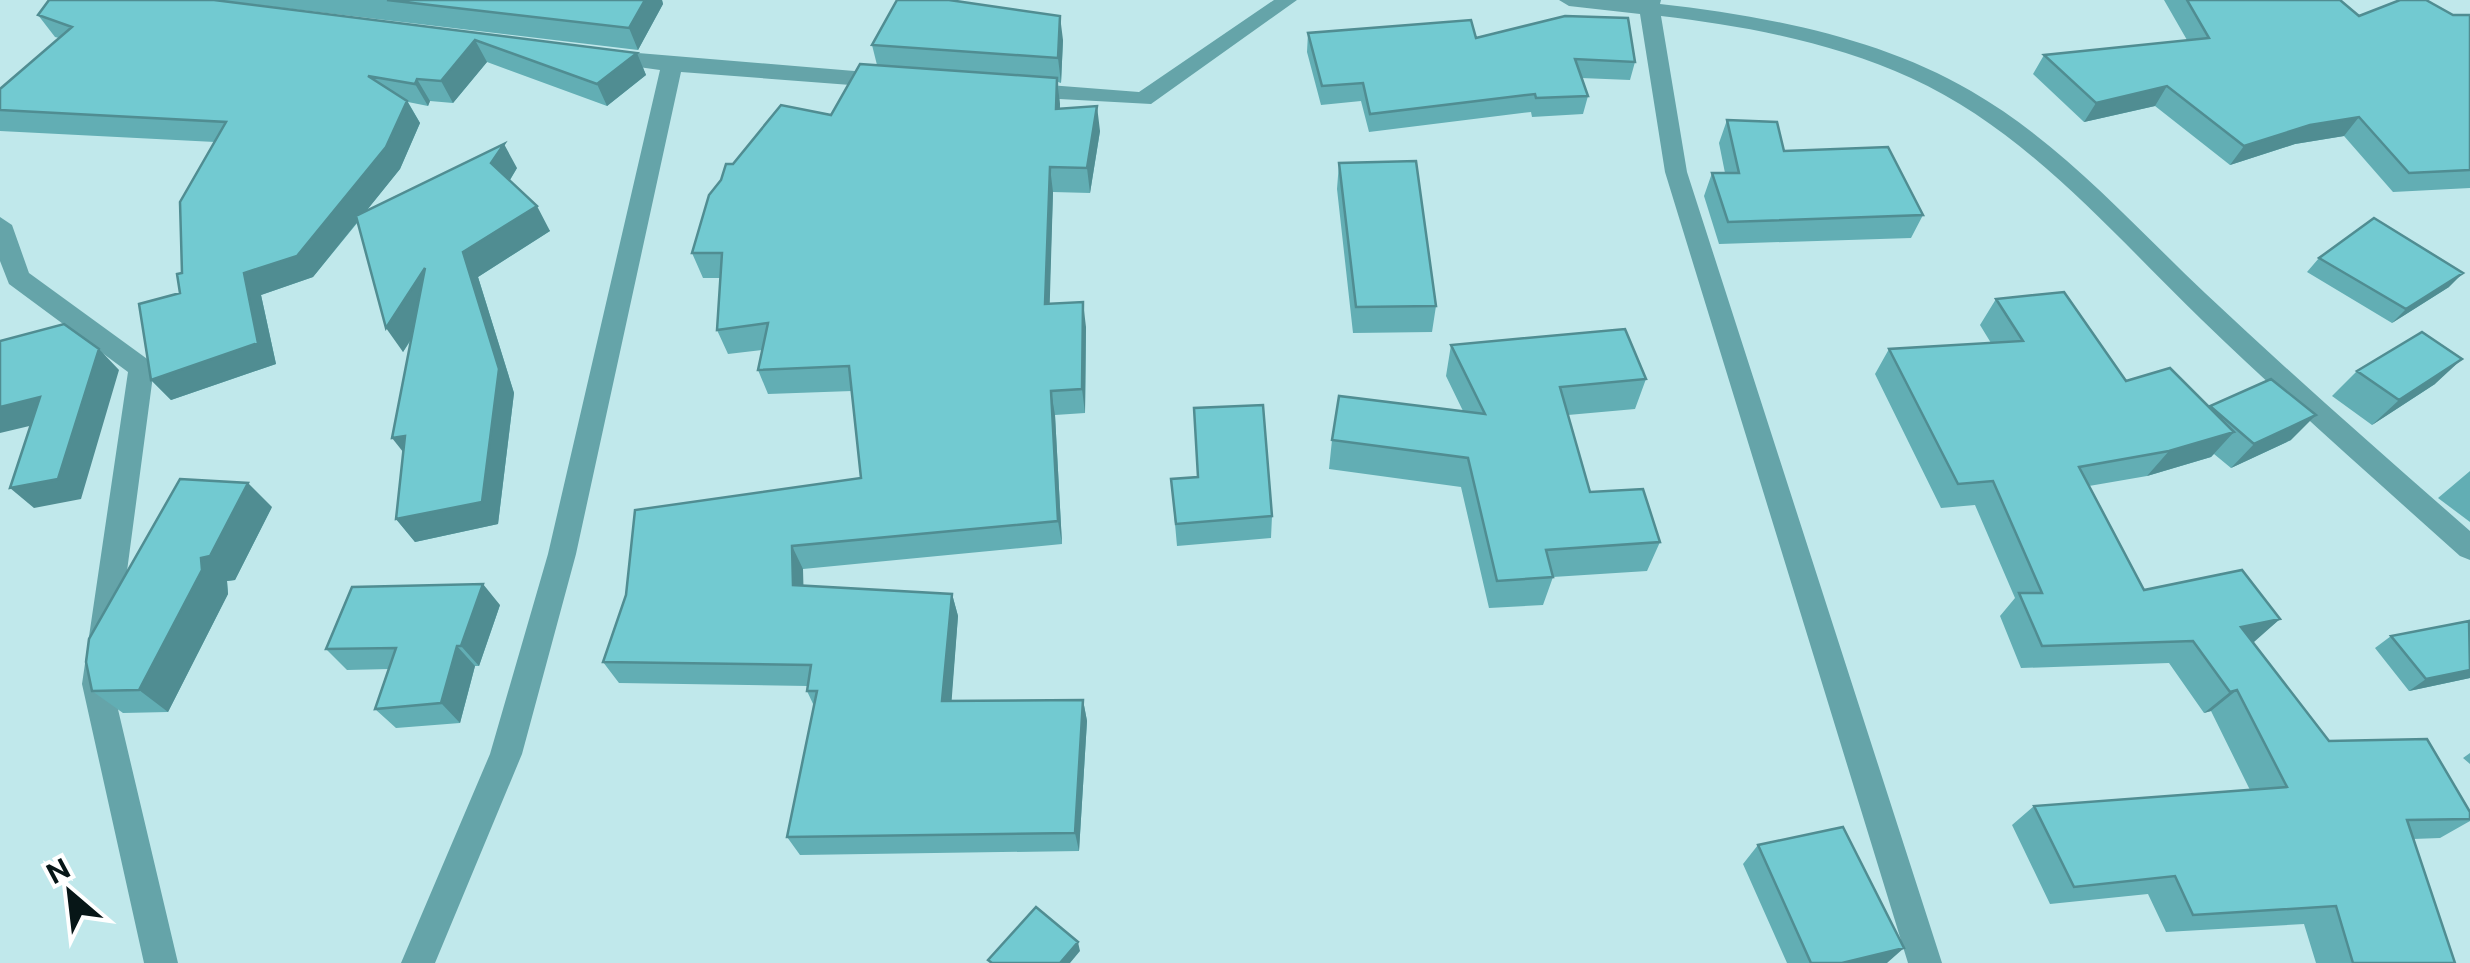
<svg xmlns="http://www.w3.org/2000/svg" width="2470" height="963" font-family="'Public Sans',sans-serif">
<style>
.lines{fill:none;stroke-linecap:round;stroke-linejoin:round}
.minor{fill:#65a4a9;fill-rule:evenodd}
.wall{fill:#62aeb4}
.shaded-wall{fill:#508d92}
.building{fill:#72cad1;stroke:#508d92;stroke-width:2.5}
</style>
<rect width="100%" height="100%" fill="#c0e8eb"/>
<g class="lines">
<path class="minor" d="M 1274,0 L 1297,0 L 1151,104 L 1023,97 L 1012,90 L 1023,83 L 1139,92 Z
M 1559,0 L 1661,0 L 1660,4 C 1766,16 1878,37 1971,91 C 2061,143 2131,223 2205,293 C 2292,375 2381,453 2470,531 L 2470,560 L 2460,556 C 2373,478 2286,401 2202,320 C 2112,233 2027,131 1911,78 C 1833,42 1745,26 1661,16 L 1687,172 L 1942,963 L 1908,963 L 1665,172 L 1640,14 L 1569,6 Z
M 602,50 L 890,74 L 901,81 L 890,88 L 681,72 L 576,554 L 522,754 L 435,963 L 401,963 L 490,754 L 548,554 L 660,70 L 595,61 L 591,56 L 595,51 Z
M 0,217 L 12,225 L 29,273 L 150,361 L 154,368 L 112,684 L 178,963 L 144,963 L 82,684 L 128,372 L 9,284 L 0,261 Z"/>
</g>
<path class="wall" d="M 49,0 L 637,53 L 646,75 L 607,106 L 487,62 L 453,103 L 430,101 L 428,106 L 408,102 L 420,123 L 400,169 L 367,210 L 517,168 L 510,180 L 550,231 L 478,277 L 514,393 L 498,524 L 415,542 L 396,519 L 403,452 L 411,340 L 403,352 L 358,222 L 313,277 L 261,295 L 276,364 L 171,400 L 151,380 L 180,293 L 182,273 L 215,142 L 0,131 L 0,89 L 59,38 L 55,37 L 38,15 Z
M 216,0 L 662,0 L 663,4 L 638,50 Z
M 2164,0 L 2340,0 L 2359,16 L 2470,15 L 2470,188 L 2393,192 L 2344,136 L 2295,144 L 2230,165 L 2155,106 L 2084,122 L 2033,74 L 2044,55 L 2187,40 Z
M 1308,33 L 1476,38 L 1635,62 L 1630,80 L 1581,78 L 1588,96 L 1583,114 L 1532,117 L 1531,112 L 1369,132 L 1361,101 L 1321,105 L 1307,52 Z
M 1063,40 L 1061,83 L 1058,82 L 1060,109 L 1100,131 L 1090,193 L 1053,192 L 1049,304 L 1086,327 L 1085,413 L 1055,415 L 1062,544 L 803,569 L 803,586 L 952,594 L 958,616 L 951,701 L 1083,700 L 1087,721 L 1079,851 L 800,855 L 787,837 L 814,706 L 807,691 L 808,686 L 619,683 L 603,662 L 861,478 L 852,391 L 768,394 L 758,370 L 762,350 L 728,354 L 717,330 L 721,278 L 703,278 L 692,253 L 733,164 L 831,115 L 877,65 L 872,45 Z
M 1727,120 L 1784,151 L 1923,215 L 1911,238 L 1719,244 L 1704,196 L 1712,173 L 1725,173 L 1719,143 Z
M 1339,163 L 1436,306 L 1432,332 L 1353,333 L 1337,189 Z
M 2319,258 L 2449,287 L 2392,323 L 2307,272 Z
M 1996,299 L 2126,381 L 2209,408 L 2210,406 L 2291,440 L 2231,468 L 2214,454 L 2211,457 L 2147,476 L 2089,486 L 2144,590 L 2280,619 L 2252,642 L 2329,741 L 2470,812 L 2470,821 L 2440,838 L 2413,839 L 2455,963 L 2316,963 L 2304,924 L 2166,932 L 2148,894 L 2050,904 L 2012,825 L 2034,806 L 2250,790 L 2211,711 L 2204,713 L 2169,663 L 2021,668 L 2000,616 L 2015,598 L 1975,505 L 1941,508 L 1875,374 L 1889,349 L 1991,343 L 1980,325 Z
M 1451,345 L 1646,379 L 1635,409 L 1568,415 L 1590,492 L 1660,542 L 1647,571 L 1553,577 L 1543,605 L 1489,608 L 1461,487 L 1329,469 L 1332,440 L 1463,411 L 1446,376 Z
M 2357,371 L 2435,384 L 2372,425 L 2332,396 Z
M 2470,471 L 2470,522 L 2438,498 Z
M 1171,479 L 1272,516 L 1271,538 L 1177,546 Z
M 272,507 L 235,580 L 227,581 L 228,594 L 168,712 L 123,713 L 92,691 Z
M 500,605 L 479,666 L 475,666 L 460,723 L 396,728 L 375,709 L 389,669 L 347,670 L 326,649 Z
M 2470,622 L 2470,678 L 2409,691 L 2375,648 L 2391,636 Z
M 2470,753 L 2470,764 L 2463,758 Z
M 1758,845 L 1887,963 L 1787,963 L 1743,864 Z"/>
<path class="shaded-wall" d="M 645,0 L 662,0 L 663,4 L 638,50 L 629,28 Z
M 1060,16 L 1063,40 L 1061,83 L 1058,58 Z
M 475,40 L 487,62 L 453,103 L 441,81 Z
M 637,53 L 646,75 L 607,106 L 597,84 Z
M 1057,78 L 1060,104 L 1059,134 L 1056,109 Z
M 417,79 L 430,101 L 428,106 L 415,84 Z
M 2167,86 L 2155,106 L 2084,122 L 2096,103 Z
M 407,101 L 420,123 L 400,169 L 313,277 L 261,295 L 276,364 L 171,400 L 151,380 L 244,273 Z
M 1097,106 L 1100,131 L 1090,193 L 1087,168 Z
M 2359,117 L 2344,136 L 2295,144 L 2230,165 L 2244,146 L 2310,125 Z
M 504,144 L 517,168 L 505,188 L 491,163 Z
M 1050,167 L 1053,192 L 1049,329 L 1045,304 Z
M 537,206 L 550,231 L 478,277 L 514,393 L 498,524 L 415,542 L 396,519 L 463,252 Z
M 425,268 L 440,292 L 403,352 L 386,328 Z
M 2463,273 L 2449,287 L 2392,323 L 2406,309 Z
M 1083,302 L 1086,327 L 1085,413 L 1082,389 Z
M 99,349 L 119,370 L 81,499 L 34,508 L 10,488 Z
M 2462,359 L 2435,384 L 2372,425 L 2399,400 Z
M 1051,391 L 1055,415 L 1062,544 L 1058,521 Z
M 40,397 L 63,418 L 0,433 L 0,407 Z
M 2316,415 L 2291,440 L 2231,468 L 2254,444 Z
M 2234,432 L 2211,457 L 2147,476 L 2169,451 Z
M 405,436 L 411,462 L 392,438 Z
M 248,483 L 272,507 L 235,580 L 227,581 L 228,594 L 168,712 L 139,690 L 201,558 Z
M 792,546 L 803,569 L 804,607 L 793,585 Z
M 483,584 L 500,605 L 479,666 L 461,646 Z
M 952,594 L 958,616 L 950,722 L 942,701 Z
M 2280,619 L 2254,642 L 2215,649 L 2241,627 Z
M 457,646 L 475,666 L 460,723 L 441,703 Z
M 2470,670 L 2470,678 L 2409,691 L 2426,679 Z
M 2237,690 L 2211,711 L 2204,713 L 2230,692 Z
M 1083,700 L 1087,721 L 1079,851 L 1075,833 Z
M 1078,942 L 1080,951 L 1070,963 L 1060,963 Z
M 1904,948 L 1887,963 L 1842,963 Z"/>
<path class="building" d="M 49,0 L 214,0 L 637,53 L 597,84 L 475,40 L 441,81 L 417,79 L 415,84 L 368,76 L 407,101 L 386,147 L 297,256 L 244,273 L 258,343 L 151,380 L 139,304 L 180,293 L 177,274 L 182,273 L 180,202 L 226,122 L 0,110 L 0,89 L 72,27 L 38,15 Z
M 387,0 L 645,0 L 629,28 Z
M 897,0 L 949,0 L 1060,16 L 1058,58 L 872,45 Z
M 2187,0 L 2340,0 L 2359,16 L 2400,0 L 2426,0 L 2453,15 L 2470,15 L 2470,170 L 2409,173 L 2359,117 L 2310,125 L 2244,146 L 2167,86 L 2096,103 L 2044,55 L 2209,38 Z
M 1565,16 L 1628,18 L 1635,62 L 1575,59 L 1588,96 L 1536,98 L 1535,94 L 1370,114 L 1363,83 L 1322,86 L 1308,33 L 1471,20 L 1476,38 Z
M 860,64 L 1057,78 L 1056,109 L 1097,106 L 1087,168 L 1050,167 L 1045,304 L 1083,302 L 1082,389 L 1051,391 L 1058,521 L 792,546 L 793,585 L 952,594 L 942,701 L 1083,700 L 1075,833 L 787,837 L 817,691 L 807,691 L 811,665 L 603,662 L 626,595 L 635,510 L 861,478 L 849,366 L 758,370 L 768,323 L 717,330 L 722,253 L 692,253 L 709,195 L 721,180 L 726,164 L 733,164 L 781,105 L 831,115 Z
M 1727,120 L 1777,122 L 1784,151 L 1888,147 L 1923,215 L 1728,222 L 1712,173 L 1739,173 Z
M 504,144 L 491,163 L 537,206 L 463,252 L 499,369 L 482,502 L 396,519 L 405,436 L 392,438 L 425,268 L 386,328 L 356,216 Z
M 1416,161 L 1436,306 L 1356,307 L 1339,163 Z
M 2374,218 L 2463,273 L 2406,309 L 2319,258 Z
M 2064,292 L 2126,381 L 2170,368 L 2234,432 L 2169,451 L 2079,467 L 2144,590 L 2242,570 L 2280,619 L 2241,627 L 2329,741 L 2427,739 L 2470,812 L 2470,819 L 2407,820 L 2455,963 L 2353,963 L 2336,906 L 2193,915 L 2175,876 L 2074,887 L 2034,806 L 2287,787 L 2237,690 L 2230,692 L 2193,641 L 2042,646 L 2019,593 L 2042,593 L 1993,481 L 1958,484 L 1889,349 L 2023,341 L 1996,299 Z
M 64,324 L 99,349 L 58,479 L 10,488 L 40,397 L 0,407 L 0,341 Z
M 1625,329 L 1646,379 L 1560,387 L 1590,492 L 1643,489 L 1660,542 L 1546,550 L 1553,577 L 1497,581 L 1468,458 L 1332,440 L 1339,396 L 1485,414 L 1451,345 Z
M 2422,332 L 2462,359 L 2399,400 L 2357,371 Z
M 2271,379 L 2316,415 L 2254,444 L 2210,406 Z
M 1263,405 L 1272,516 L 1176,524 L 1171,479 L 1198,477 L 1194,408 Z
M 180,479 L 248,483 L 210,556 L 201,558 L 202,570 L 139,690 L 92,691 L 86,662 L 89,639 Z
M 483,584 L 461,646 L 457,646 L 441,703 L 375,709 L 396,648 L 326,649 L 352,587 Z
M 2469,621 L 2470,670 L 2426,679 L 2391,636 Z
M 1843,827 L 1904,948 L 1842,963 L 1811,963 L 1758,845 Z
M 1036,907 L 1078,942 L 1060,963 L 992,963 L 988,960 Z"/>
<g transform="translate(70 893) rotate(332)" stroke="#ffffff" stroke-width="8" paint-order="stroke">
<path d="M0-8L18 38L0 25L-18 38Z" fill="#071617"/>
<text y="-15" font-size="28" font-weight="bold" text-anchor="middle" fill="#071617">N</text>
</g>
</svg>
